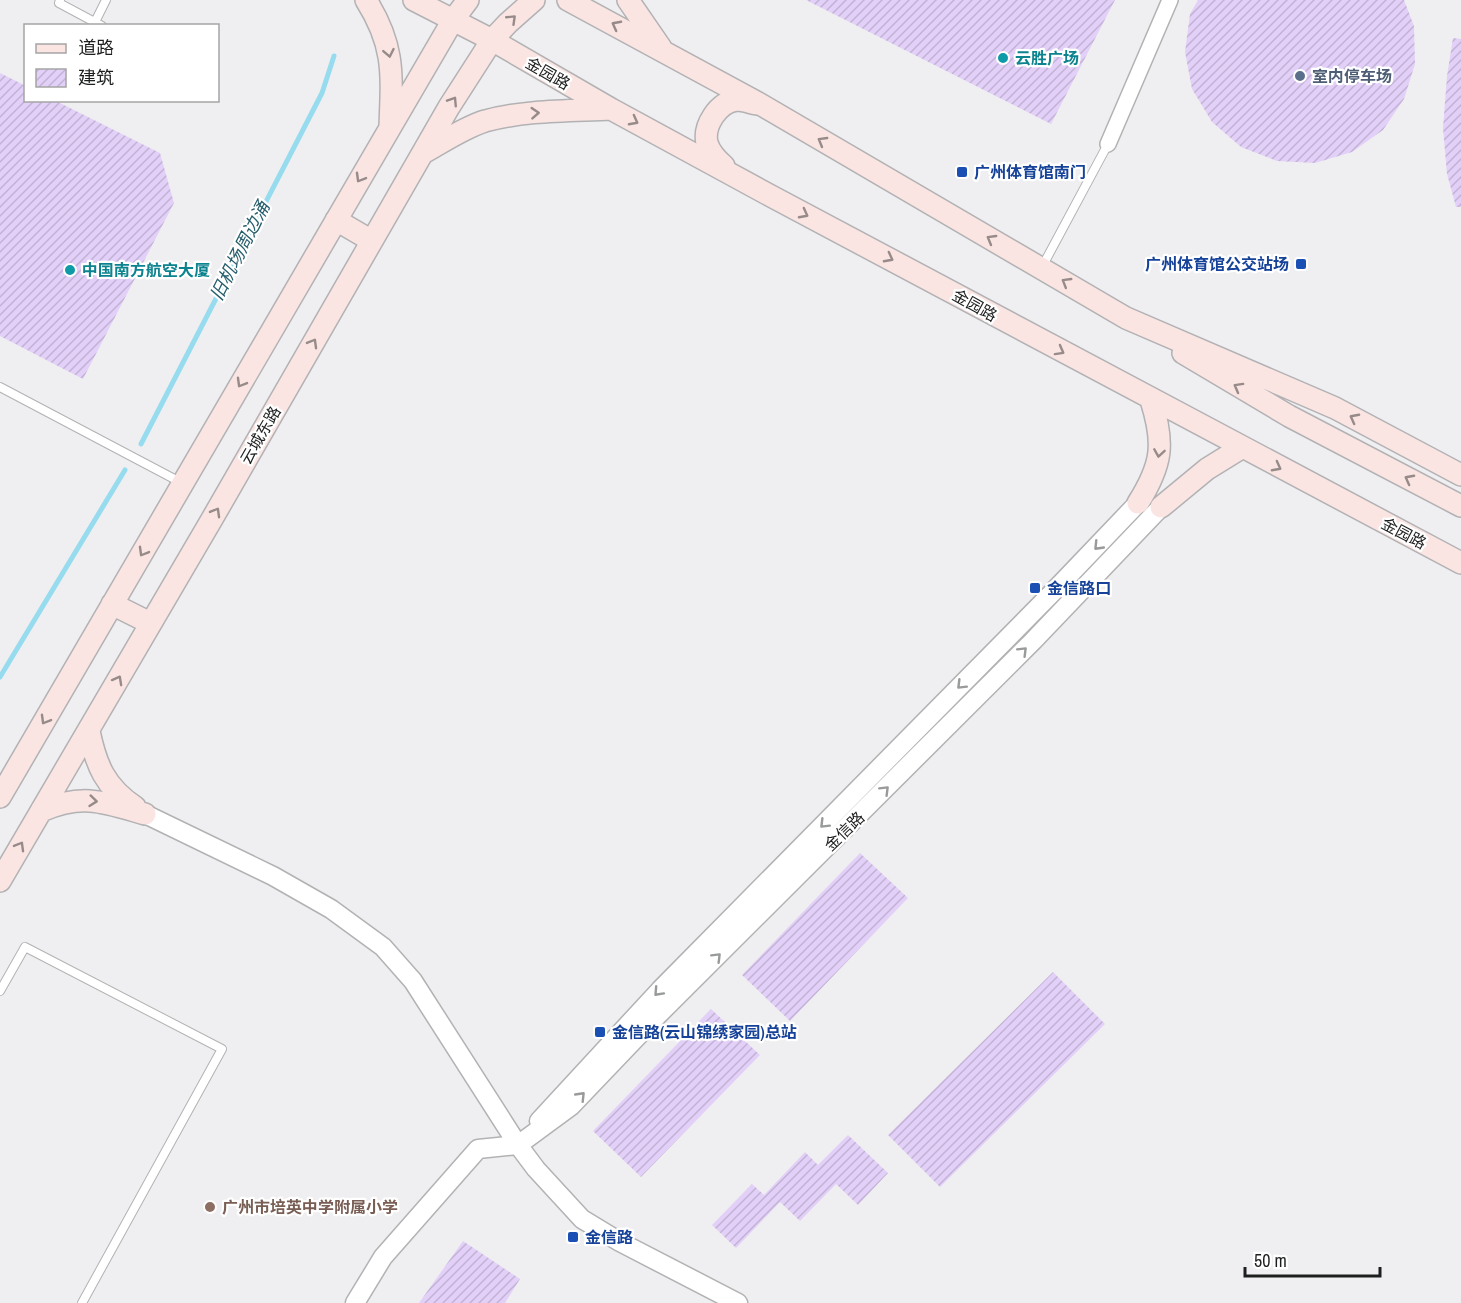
<svg xmlns="http://www.w3.org/2000/svg" width="1461" height="1303" font-family="'Archivo Narrow','Noto Sans SC',sans-serif">
<style>
.lines{fill:none;stroke-linecap:round;stroke-linejoin:round}
.stream{stroke:#97dcee;stroke-width:5}
.building{fill:url(#building-hatch)}
.service-casing{stroke:#b2b2b4;stroke-width:10}
.minor-casing{stroke:#b2b2b4;stroke-width:18}
.tertiary-casing{stroke:#b2b2b4;stroke-width:21}
.secondary-casing{stroke:#b2b2b4;stroke-width:24}
.service{stroke:#fff;stroke-width:8}
.minor{stroke:#fff;stroke-width:15}
.tertiary{stroke:#fff;stroke-width:18}
.secondary{stroke:#fbe5e3;stroke-width:21}
.oneway{stroke:#978b8a}
.oneway2{stroke:#999a9a}
.culture-dot{fill:#0f9aa8;stroke:#fff;stroke-width:2}
.service-dot{fill:#5c6f8a;stroke:#fff;stroke-width:2}
.transit-dot{fill:#1a4fb4;stroke:#fff;stroke-width:2}
.education-dot{fill:#8d6e63;stroke:#fff;stroke-width:2}
.labels{text-anchor:middle;stroke-width:4.5;stroke-linejoin:round;paint-order:stroke}
.culture-label{font-size:16px;font-weight:bold;fill:#0d838f;stroke:#fff;text-anchor:start}
.street-label{font-size:16px;fill:#1d1e1e;stroke:#fff}
.service-label{font-size:16px;font-weight:bold;fill:#4e5e75;stroke:#fff;text-anchor:start}
.transit-label{font-size:16px;font-weight:bold;fill:#164399;stroke:#fff;text-anchor:start}
.education-label{font-size:16px;font-weight:bold;fill:#785e54;stroke:#fff;text-anchor:start}
.water-label{font-size:18px;font-style:italic;fill:#265e6b;stroke:#fff}
</style>
<defs>
<pattern id="building-hatch" width="6" height="6" patternUnits="userSpaceOnUse" patternTransform="scale(1.5)"><rect width="6" height="6" fill="#e3d0f8"/><path d="M-1 1l2-2M0 6l6-6M5 7l2-2" fill="none" stroke="#c2b2d4"/></pattern>
</defs>
<rect width="100%" height="100%" fill="#efeff1"/>
<g class="lines">
<path class="stream" d="M 141,444 L 322,93 L 334,56
M 0,677 L 125,470"/>
</g>
<path class="building" d="M 806,0 L 1115,0 L 1051,124 Z
M 1198,0 L 1404,0 L 1414,26 L 1415,64 L 1404,99 L 1383,130 L 1352,152 L 1315,163 L 1277,161 L 1241,147 L 1212,122 L 1192,89 L 1185,52 L 1190,14 Z
M 1453,38 L 1461,39 L 1461,207 L 1456,207 L 1447,174 L 1443,128 L 1447,76 Z
M 0,73 L 26,86 L 26,100 L 54,100 L 160,153 L 174,203 L 83,379 L 0,336 Z
M 860,853 L 908,898 L 790,1021 L 742,975 Z
M 1053,972 L 1105,1024 L 940,1187 L 888,1135 Z
M 711,1009 L 760,1055 L 641,1177 L 593,1131 Z
M 848,1135 L 888,1173 L 858,1205 L 836,1184 L 800,1221 L 780,1202 L 736,1248 L 712,1225 L 752,1184 L 764,1195 L 805,1152 L 818,1165 Z
M 463,1241 L 520,1279 L 505,1303 L 419,1303 Z"/>
<g class="lines">
<defs>
<path id="service" d="M 60,0 L 59,3 L 102,26
M 95,22 L 106,0
M 1042,267 L 1108,144
M 0,387 L 182,483
M 0,991 L 25,947 L 222,1049 L 82,1303"/>
<path id="minor" d="M 1108,144 L 1170,0"/>
<path id="tertiary" d="M 145,814 L 273,876 L 331,909 L 383,947 L 413,981 L 518,1145 L 536,1169 L 582,1219 L 620,1242 L 738,1303
M 539,1121 L 660,990 L 1053,592 L 1138,503
M 518,1145 L 571,1106 L 657,1016 L 1033,641 L 1161,507
M 355,1303 L 383,1257 L 478,1149 L 518,1145"/>
<path id="secondary" d="M 366,0 C 395,46 392,74 390,126
M 414,0 L 492,40 L 611,109 L 771,196 L 1461,563
M 568,0 L 760,104 L 1126,318 L 1335,408 L 1461,475
M 628,0 L 661,48
M 423,153 C 443,142 463,128 485,121 C 525,110 569,111 611,109
M 724,166 C 717,160 710,153 707,143 C 703,126 718,102 737,100 C 743,100 751,103 757,104
M 336,220 L 372,241
M 1183,353 L 1289,416 L 1461,506
M 1138,503 C 1162,465 1165,444 1151,400
M 1161,507 L 1207,469 L 1241,448
M 112,604 L 150,623
M 89,731 C 96,765 105,787 135,807
M 0,797 L 390,128 L 453,20 L 468,0
M 41,811 C 83,793 104,802 145,814
M 0,881 L 212,519 L 449,107 L 492,40 L 508,23 L 534,0"/>
</defs>
<use href="#service" class="service-casing"/>
<use href="#minor" class="minor-casing"/>
<use href="#tertiary" class="tertiary-casing"/>
<use href="#secondary" class="secondary-casing"/>
<use href="#service" class="service"/>
<use href="#minor" class="minor"/>
<use href="#tertiary" class="tertiary"/>
<use href="#secondary" class="secondary"/>
</g>
<defs><path id="oneway-chevron" d="M-2-3.5L2.5 0L-2 3.5" fill="none" stroke-width="1.6" stroke-linecap="round" stroke-linejoin="round" transform="scale(1.5)"/></defs>
<g class="oneway">
<use href="#oneway-chevron" transform="translate(512 19) rotate(-44)"/>
<use href="#oneway-chevron" transform="translate(616 25) rotate(-152)"/>
<use href="#oneway-chevron" transform="translate(389 53) rotate(79)"/>
<use href="#oneway-chevron" transform="translate(453 101) rotate(-57)"/>
<use href="#oneway-chevron" transform="translate(535 113) rotate(-4)"/>
<use href="#oneway-chevron" transform="translate(634 121) rotate(28)"/>
<use href="#oneway-chevron" transform="translate(822 141) rotate(-150)"/>
<use href="#oneway-chevron" transform="translate(360 178) rotate(120)"/>
<use href="#oneway-chevron" transform="translate(804 214) rotate(28)"/>
<use href="#oneway-chevron" transform="translate(991 239) rotate(-150)"/>
<use href="#oneway-chevron" transform="translate(889 258) rotate(28)"/>
<use href="#oneway-chevron" transform="translate(1066 282) rotate(-149)"/>
<use href="#oneway-chevron" transform="translate(313 343) rotate(-60)"/>
<use href="#oneway-chevron" transform="translate(1060 351) rotate(29)"/>
<use href="#oneway-chevron" transform="translate(241 383) rotate(120)"/>
<use href="#oneway-chevron" transform="translate(1238 387) rotate(-151)"/>
<use href="#oneway-chevron" transform="translate(1354 418) rotate(-152)"/>
<use href="#oneway-chevron" transform="translate(1159 453) rotate(99)"/>
<use href="#oneway-chevron" transform="translate(1277 467) rotate(28)"/>
<use href="#oneway-chevron" transform="translate(1409 479) rotate(-152)"/>
<use href="#oneway-chevron" transform="translate(216 512) rotate(-60)"/>
<use href="#oneway-chevron" transform="translate(143 552) rotate(120)"/>
<use href="#oneway-chevron" transform="translate(118 680) rotate(-61)"/>
<use href="#oneway-chevron" transform="translate(45 720) rotate(120)"/>
<use href="#oneway-chevron" transform="translate(93 801) rotate(6)"/>
<use href="#oneway-chevron" transform="translate(20 846) rotate(-60)"/>
</g>
<g class="oneway2">
<use href="#oneway-chevron" transform="translate(1098 546) rotate(134)"/>
<use href="#oneway-chevron" transform="translate(1023 651) rotate(-45)"/>
<use href="#oneway-chevron" transform="translate(961 685) rotate(135)"/>
<use href="#oneway-chevron" transform="translate(885 790) rotate(-45)"/>
<use href="#oneway-chevron" transform="translate(824 824) rotate(135)"/>
<use href="#oneway-chevron" transform="translate(717 957) rotate(-45)"/>
<use href="#oneway-chevron" transform="translate(658 992) rotate(133)"/>
<use href="#oneway-chevron" transform="translate(581 1096) rotate(-46)"/>
</g>
<g class="culture-dot">
<circle cx="1003" cy="58" r="6"/>
<circle cx="70" cy="270" r="6"/>
</g>
<circle class="service-dot" cx="1300" cy="76" r="6"/>
<g class="transit-dot">
<rect x="956" y="166" width="12" height="12" rx="3"/>
<rect x="1295" y="258" width="12" height="12" rx="3"/>
<rect x="1029" y="582" width="12" height="12" rx="3"/>
<rect x="594" y="1026" width="12" height="12" rx="3"/>
<rect x="567" y="1231" width="12" height="12" rx="3"/>
</g>
<circle class="education-dot" cx="210" cy="1207" r="6"/>
<g class="labels">
<g class="culture-label">
<text x="1015" y="64">云胜广场</text>
<text x="82" y="276">中国南方航空大厦</text>
</g>
<g class="street-label">
<text transform="translate(548 73) rotate(30)" y="6">金园路</text>
<text transform="translate(975 305) rotate(29)" y="6">金园路</text>
<text transform="translate(260 435) rotate(-60)" y="6">云城东路</text>
<text transform="translate(1404 533) rotate(28)" y="6">金园路</text>
<text transform="translate(844 831) rotate(-44)" y="6">金信路</text>
</g>
<g class="service-label">
<text x="1312" y="82">室内停车场</text>
</g>
<g class="transit-label">
<text x="974" y="178">广州体育馆南门</text>
<text x="1289" y="270" text-anchor="end">广州体育馆公交站场</text>
<text x="1047" y="594">金信路口</text>
<text x="612" y="1038">金信路(云山锦绣家园)总站</text>
<text x="585" y="1243">金信路</text>
</g>
<g class="education-label">
<text x="222" y="1213">广州市培英中学附属小学</text>
</g>
<g class="water-label">
<text transform="translate(240 251) rotate(-63)" y="6">旧机场周边涌</text>
</g>
</g>
<rect x="24" y="24" width="195" height="78" fill="#ffffff" stroke="#a5a5a5" stroke-width="1.5"/>
<rect x="36" y="44" width="30" height="9" fill="#fbe5e3" stroke="#a5a5a5" stroke-width="1.5"/>
<text x="78" y="54" font-size="18" fill="#1d1e1e">道路</text>
<rect x="36" y="69" width="30" height="18" fill="url(#building-hatch)" stroke="#a5a5a5" stroke-width="1.5"/>
<text x="78" y="84" font-size="18" fill="#1d1e1e">建筑</text>
<path d="M1245 1267v9h135v-9" fill="none" stroke="#1d1e1e" stroke-width="3"/>
<text x="1254" y="1267" font-size="18" fill="#1d1e1e" stroke="#ffffff" stroke-width="4.5" paint-order="stroke">50 m</text>
</svg>
